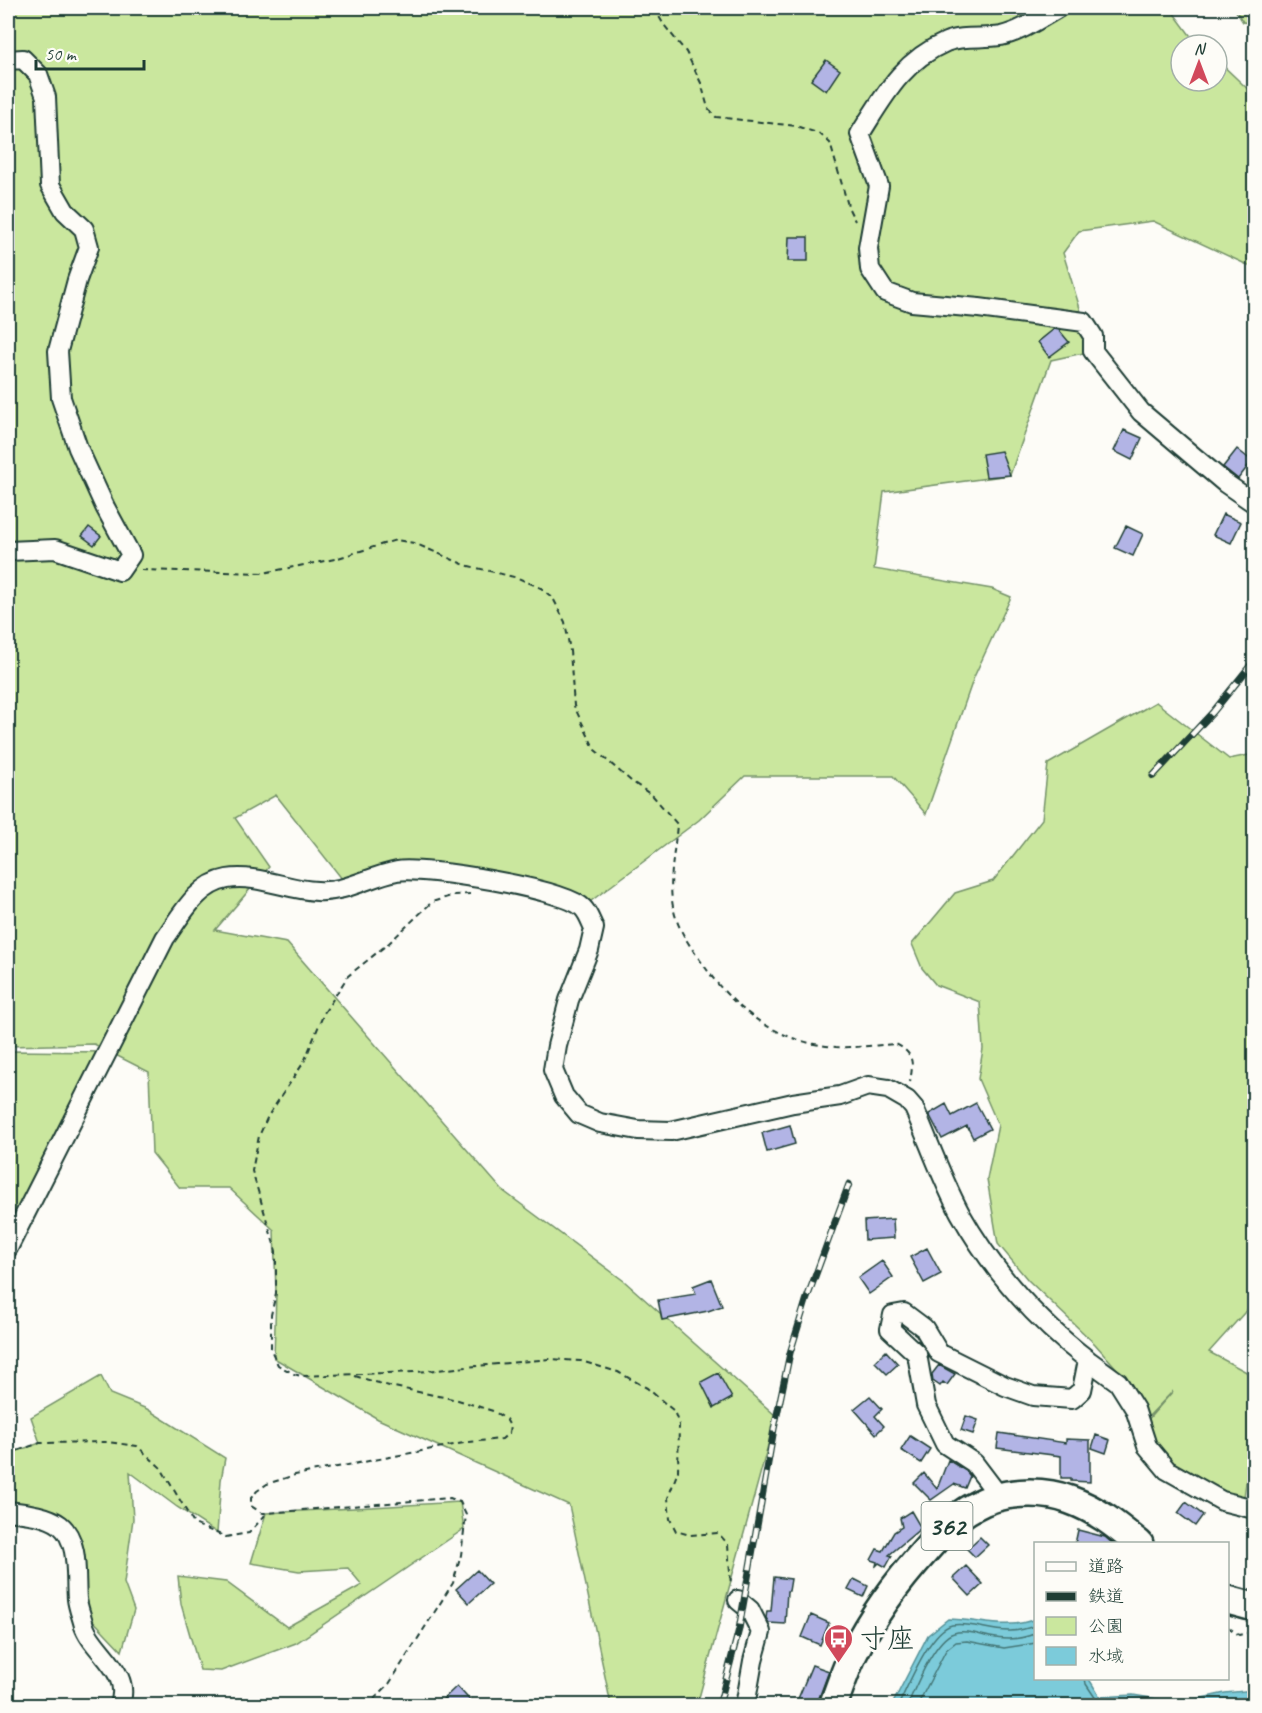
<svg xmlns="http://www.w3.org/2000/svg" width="1262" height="1713" font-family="Caveat,'Klee One',sans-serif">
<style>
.green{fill:#cae79e;stroke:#749269;stroke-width:1.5}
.water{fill:#7ccbda;stroke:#579298;stroke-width:1.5}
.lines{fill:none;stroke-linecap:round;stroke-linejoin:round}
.shore{stroke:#447676;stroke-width:1.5}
.building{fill:#b2b4e5;stroke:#1f3d34;stroke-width:1.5}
.minor-casing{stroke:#1f3d34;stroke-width:22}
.highway-casing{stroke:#1f3d34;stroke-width:32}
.path{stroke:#1f3d34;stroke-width:2;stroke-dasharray:6 4.5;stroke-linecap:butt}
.minor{stroke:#fdfcf7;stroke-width:18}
.highway{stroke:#fdfcf7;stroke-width:27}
.rail-casing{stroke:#1f3d34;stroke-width:7}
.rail{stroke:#fdfcf7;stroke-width:4.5;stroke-dasharray:14;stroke-linecap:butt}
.labels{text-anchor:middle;stroke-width:6;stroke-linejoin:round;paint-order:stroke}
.shield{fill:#fdfcf7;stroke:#62766e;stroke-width:1.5}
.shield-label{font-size:27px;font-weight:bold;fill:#1f3d34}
.poi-label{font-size:28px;fill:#1f3d34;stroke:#fdfcf7;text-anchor:start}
</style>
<rect width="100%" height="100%" fill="#fdfcf7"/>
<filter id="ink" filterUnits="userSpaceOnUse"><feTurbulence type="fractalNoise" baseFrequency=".0167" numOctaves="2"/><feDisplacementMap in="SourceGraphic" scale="12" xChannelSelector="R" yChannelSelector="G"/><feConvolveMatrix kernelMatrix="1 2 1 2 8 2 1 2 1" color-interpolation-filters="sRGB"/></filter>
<g filter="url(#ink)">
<path class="green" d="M 8,8 L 1170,8 L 1190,35 L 1200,45 L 1181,45 L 1181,81 L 1217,81 L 1217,60 L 1254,95 L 1254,268 L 1153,221 L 1079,231 L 1063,253 L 1093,351 L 1051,360 L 1010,475 L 884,492 L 874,569 L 992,589 L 1011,597 L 974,677 L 926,814 L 893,776 L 745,776 L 699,820 L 583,907 L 528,884 L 398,871 L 346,884 L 276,795 L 235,818 L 269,867 L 215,930 L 287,943 L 502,1190 L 624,1281 L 776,1416 L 697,1705 L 611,1705 L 569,1505 L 378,1419 L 274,1358 L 276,1293 L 274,1230 L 229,1188 L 180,1188 L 152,1153 L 149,1072 L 94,1044 L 8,1046 Z
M 1234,8 L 1254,8 L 1254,24 L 1243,22 Z
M 1156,702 L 1229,759 L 1254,754 L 1254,1302 L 1209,1352 L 1254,1376 L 1254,1426 L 1244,1497 L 1226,1498 L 1173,1466 L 1153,1446 L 1145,1423 L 1173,1391 L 1148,1417 L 1133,1387 L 1095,1344 L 1028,1280 L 998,1244 L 987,1179 L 998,1125 L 978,1079 L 983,1049 L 980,1002 L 936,985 L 922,968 L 912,944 L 955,893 L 993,881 L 1042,819 L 1048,764 Z
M 8,1051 L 107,1052 L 8,1248 Z
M 101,1376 L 110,1394 L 147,1409 L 225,1458 L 221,1480 L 217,1533 L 177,1507 L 130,1472 L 133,1519 L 124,1583 L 134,1610 L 122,1651 L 88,1615 L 80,1558 L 73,1525 L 49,1510 L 8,1503 L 8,1454 L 40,1443 L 31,1417 Z
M 460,1502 L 464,1529 L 296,1643 L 221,1671 L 200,1670 L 181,1604 L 178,1576 L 226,1582 L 287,1627 L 362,1585 L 348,1568 L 299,1571 L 251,1563 L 266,1513 Z"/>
<path class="water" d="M 948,1619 C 978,1619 1007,1631 1035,1619 L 1036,1678 L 1089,1679 L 1100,1697 L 1133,1695 L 1163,1700 L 1193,1700 L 1225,1693 L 1254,1690 L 1254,1705 L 892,1705 L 928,1635 Z"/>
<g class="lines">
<path class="shore" d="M 1085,1678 L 1086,1684 L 1098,1702 L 1133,1702 L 1159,1706
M 898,1706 C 908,1686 930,1630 952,1625 C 963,1623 975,1626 985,1628 C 1003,1632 1018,1633 1036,1625
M 907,1706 C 915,1688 935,1638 954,1633 C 964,1629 980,1635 990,1637 C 1005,1640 1021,1640 1036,1633
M 917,1706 L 946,1650 L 956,1642 L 967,1641 L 1004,1648 L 1036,1643"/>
</g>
<path class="building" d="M 826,60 L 840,70 L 826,91 L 811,80 Z
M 789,237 L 808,237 L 808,261 L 788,261 Z
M 1054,329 L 1059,330 L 1069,342 L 1049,357 L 1038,342 Z
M 1124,430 L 1142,438 L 1132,460 L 1114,451 Z
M 1237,449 L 1252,461 L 1238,479 L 1223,467 Z
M 1001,451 L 1010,475 L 986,477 L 982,454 Z
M 1223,514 L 1241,522 L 1231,543 L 1213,535 Z
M 1126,526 L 1143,534 L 1133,556 L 1115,548 Z
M 89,527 L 101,536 L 94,545 L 82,536 Z
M 976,1103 L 990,1129 L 973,1138 L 967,1126 L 942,1139 L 929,1114 L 946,1104 L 952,1116 Z
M 790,1125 L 795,1144 L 767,1152 L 762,1133 Z
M 893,1219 L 894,1238 L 865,1240 L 864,1221 Z
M 927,1248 L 941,1274 L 924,1283 L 910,1257 Z
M 882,1261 L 893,1277 L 869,1294 L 858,1278 Z
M 711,1279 L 722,1306 L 708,1311 L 662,1320 L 658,1300 L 696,1294 L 693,1286 Z
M 886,1351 L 898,1364 L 887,1374 L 875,1362 Z
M 939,1365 L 955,1374 L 947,1385 L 943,1382 L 940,1386 L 933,1381 L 932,1374 Z
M 718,1373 L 732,1398 L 714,1408 L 701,1382 Z
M 870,1396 L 882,1409 L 875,1416 L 884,1426 L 876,1434 L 854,1409 Z
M 966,1416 L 978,1420 L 973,1434 L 961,1430 Z
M 999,1433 L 1066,1443 L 1066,1439 L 1090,1440 L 1090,1482 L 1071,1481 L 1071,1478 L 1061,1478 L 1061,1456 L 997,1448 Z
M 1096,1435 L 1110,1440 L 1106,1453 L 1092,1448 Z
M 910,1436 L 930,1449 L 921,1463 L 901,1450 Z
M 948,1460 L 966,1471 L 970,1476 L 965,1488 L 954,1484 L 931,1500 L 914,1483 L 924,1473 L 937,1489 Z
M 1186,1502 L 1203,1515 L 1195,1526 L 1178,1513 Z
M 911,1511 L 921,1528 L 889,1555 L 892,1556 L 886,1567 L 879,1563 L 876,1566 L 877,1562 L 871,1560 L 877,1549 L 883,1551 L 894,1532 L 902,1527 L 900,1518 Z
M 1078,1530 L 1105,1537 L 1113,1544 L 1075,1544 Z
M 980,1537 L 988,1545 L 975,1557 L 967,1549 Z
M 966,1566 L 983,1584 L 970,1596 L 953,1578 Z
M 477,1570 L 490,1584 L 469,1603 L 456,1589 Z
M 774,1577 L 791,1579 L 789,1591 L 787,1591 L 785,1624 L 769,1623 L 766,1618 L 767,1611 L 771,1611 Z
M 854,1579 L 868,1586 L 863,1597 L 848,1590 Z
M 811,1615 L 829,1623 L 820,1645 L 802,1637 Z
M 812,1665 L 829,1671 L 816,1706 L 795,1706 Z
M 457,1686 L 475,1706 L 436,1706 Z"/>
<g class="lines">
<defs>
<path id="minor" d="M 1058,8 C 1041,18 1020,32 1001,36 C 984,39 962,35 946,42 C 902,61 884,96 860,134 L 879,186 L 868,248 L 870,269 L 885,292 L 912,302 L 979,308 L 1084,322 L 1093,336 L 1093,351 L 1141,412 L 1225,483 L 1254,503
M 8,60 L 23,59 L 38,74 L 46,97 L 50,185 L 65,211 L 84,229 L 89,247 L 77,280 L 58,351 L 61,398 L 78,448 L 105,507 L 131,555 L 120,571 L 55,549 L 8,551
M 8,1248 L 165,938 C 181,916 197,884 227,879 C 258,874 287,890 317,891 C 345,893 370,876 397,871 C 423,866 566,889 583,908 C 588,913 591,922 594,928 L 589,950 L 569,1000 L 557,1046 L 553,1070 L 564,1096 L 579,1114 L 600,1123 L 638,1130 L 671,1131 L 793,1103 L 840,1096 L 868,1086 L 888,1089 L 907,1100 L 914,1108 C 929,1142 942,1180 960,1213 C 992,1270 1036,1320 1088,1360 L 1082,1390 L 1072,1399 L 1033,1396 L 1005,1386 L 939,1353 L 924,1328 L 904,1313 L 893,1315 L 890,1329 L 917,1354 L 926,1405 L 945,1444 L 974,1463 L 999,1496
M 1088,1360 L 1118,1382 L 1135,1409 L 1147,1446 L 1167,1470 L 1222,1501 L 1254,1509
M 8,1511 C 24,1513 47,1515 60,1525 C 80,1541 75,1577 77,1599 C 78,1608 82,1617 84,1626 C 93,1652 134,1673 119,1706
M 738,1600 L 750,1610 L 761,1632 L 753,1661 L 745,1706"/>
<path id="highway" d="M 1228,1600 L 1254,1607
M 833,1706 C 839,1689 845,1671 853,1654 C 872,1616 897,1582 926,1550 C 940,1534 954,1517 973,1507 C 1000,1491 1041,1489 1070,1500 C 1098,1510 1117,1526 1139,1544"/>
</defs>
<use href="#minor" class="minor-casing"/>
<use href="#highway" class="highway-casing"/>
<path class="path" d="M 654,8 L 664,25 L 686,52 L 701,83 L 708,108 L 716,117 L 796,126 L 820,134 L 830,143 L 849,209 L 855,221
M 141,570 L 263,573 L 335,559 L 396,540 L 414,543 L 465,565 L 518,578 L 541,588 L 553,598 L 565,622 L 570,651 L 574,706 L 595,750 L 631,781 L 653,796 L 677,824 C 675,852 667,884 674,911 C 679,932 692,949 705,967 C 736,1012 780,1043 836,1047 C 856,1048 876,1045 896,1044 C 915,1054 913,1063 910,1082
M 470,894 L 454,895 L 432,902 L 389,943 L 348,976 L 324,1013 L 304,1062 L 268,1116 L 259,1136 L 252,1171 L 276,1251 L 276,1293 L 271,1315 L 271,1350 L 278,1365 L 294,1374 L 301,1376 L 416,1372 L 549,1359 L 581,1361 L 618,1372 L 647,1388 L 674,1411 L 679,1425 L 678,1471 L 668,1498 L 670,1519 L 676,1531 L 690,1535 L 718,1533 L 728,1544 L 731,1586
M 355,1376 L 389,1386 L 458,1400 L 493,1411 L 506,1419 L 510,1426 L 509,1433 L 502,1439 L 469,1442 L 295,1475 L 267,1484 L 257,1491 L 251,1498 L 251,1506 L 262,1513 L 266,1513 L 450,1498 L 460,1502 L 466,1515 L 461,1555 L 453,1583 L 389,1684 L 367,1706
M 8,1454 L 40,1443 L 108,1442 L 137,1446 L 161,1468 L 194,1524 L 226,1537 L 249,1533 L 266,1514
M 1228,1627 L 1239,1635 L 1254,1631"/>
<use href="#minor" class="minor"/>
<use href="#highway" class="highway"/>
<defs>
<path id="rail" d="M 1153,776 L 1213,712 L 1254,661
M 719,1706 L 739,1629 L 774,1429 L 790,1353 L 806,1301 L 849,1184"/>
</defs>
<use href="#rail" class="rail-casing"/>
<use href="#rail" class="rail"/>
</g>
</g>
<defs>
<symbol id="bus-pin" viewBox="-11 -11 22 30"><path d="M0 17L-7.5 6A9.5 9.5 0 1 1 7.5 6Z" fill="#d1495b" stroke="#fdfcf7"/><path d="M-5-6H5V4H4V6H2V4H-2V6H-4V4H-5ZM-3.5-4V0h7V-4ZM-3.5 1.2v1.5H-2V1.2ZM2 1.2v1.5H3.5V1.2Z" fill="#fff"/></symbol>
</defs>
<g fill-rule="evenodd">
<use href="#bus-pin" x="822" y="1622" width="33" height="45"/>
</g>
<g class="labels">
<rect class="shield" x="921.5" y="1502" width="51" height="48" rx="4.5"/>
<g class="shield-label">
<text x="947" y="1535">362</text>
</g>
<g class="poi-label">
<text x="859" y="1648">寸座</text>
</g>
</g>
<rect width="1262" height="1713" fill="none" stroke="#fdfcf7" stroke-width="30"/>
<rect x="15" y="15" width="1232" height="1683" fill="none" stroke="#1f3d34" stroke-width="2" filter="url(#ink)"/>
<rect x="1034" y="1542" width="195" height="138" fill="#fdfcf7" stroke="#a4b0a9" stroke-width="1.5"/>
<rect x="1046" y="1562" width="30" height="9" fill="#fdfcf7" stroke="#a4b0a9" stroke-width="1.5"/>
<text x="1088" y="1572" font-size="18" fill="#1f3d34">道路</text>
<rect x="1046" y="1592" width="30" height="9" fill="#1f3d34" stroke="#a4b0a9" stroke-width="1.5"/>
<text x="1088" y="1602" font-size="18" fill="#1f3d34">鉄道</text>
<rect x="1046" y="1617" width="30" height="18" fill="#cae79e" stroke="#a4b0a9" stroke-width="1.5"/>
<text x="1088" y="1632" font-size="18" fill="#1f3d34">公園</text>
<rect x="1046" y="1647" width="30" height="18" fill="#7ccbda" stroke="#a4b0a9" stroke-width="1.5"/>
<text x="1088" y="1662" font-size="18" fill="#1f3d34">水域</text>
<g transform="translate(1199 63)"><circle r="28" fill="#fdfcf7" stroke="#a4b0a9" stroke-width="1.5"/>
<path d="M0-4.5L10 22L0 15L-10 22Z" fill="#d1495b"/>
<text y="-9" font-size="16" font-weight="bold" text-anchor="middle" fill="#1f3d34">N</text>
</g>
<path d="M36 60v9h108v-9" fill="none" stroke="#1f3d34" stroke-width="3"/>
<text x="45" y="60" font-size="18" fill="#1f3d34" stroke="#fdfcf7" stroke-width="4.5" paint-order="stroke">50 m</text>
</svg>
